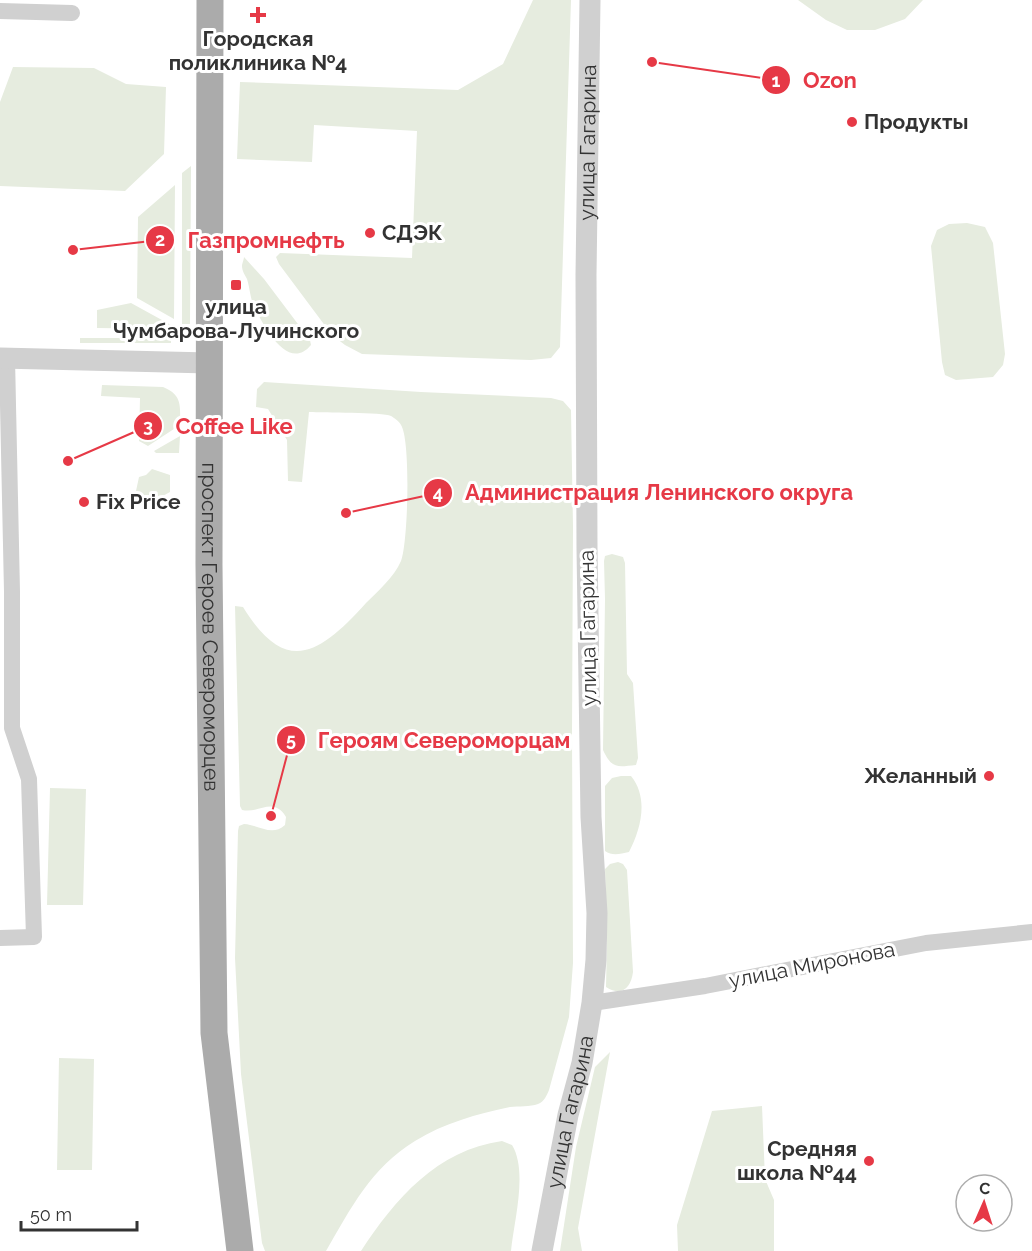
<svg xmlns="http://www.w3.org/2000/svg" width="1032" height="1251" font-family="Raleway,sans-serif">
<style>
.green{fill:#e6ecdf}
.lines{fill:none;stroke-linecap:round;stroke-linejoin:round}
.minor{stroke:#d0d0d0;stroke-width:16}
.tertiary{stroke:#d0d0d0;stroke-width:21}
.primary{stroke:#ababab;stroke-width:27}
.poi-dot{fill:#e63946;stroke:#fff;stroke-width:2}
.labels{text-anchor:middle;stroke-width:6;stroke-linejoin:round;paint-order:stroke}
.poi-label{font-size:21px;font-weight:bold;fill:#333;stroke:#fff;text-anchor:start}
.street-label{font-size:21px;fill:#333;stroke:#fff}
.leader{fill:none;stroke:#e63946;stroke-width:2}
.callout-dot{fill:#e63946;stroke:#fff;stroke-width:2}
.mark-label{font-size:18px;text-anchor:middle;font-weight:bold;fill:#fff}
.callout-label{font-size:22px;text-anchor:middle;font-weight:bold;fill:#e63946;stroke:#fff;stroke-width:6;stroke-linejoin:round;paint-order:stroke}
</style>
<rect width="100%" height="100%" fill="#fff"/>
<path class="green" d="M 533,0 L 571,0 L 560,347 L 551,358 L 531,360 L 362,354 L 345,345 L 332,335 L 279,264 L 276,257 L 280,253 L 412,258 L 417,131 L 314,125 L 312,162 L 237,159 L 240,82 L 458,90 L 503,64 Z
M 798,0 L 923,0 L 905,19 L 875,30 L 847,30 L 826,20 Z
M 13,67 L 94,68 L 126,84 L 166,87 L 164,154 L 125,191 L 0,186 L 0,102 Z
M 191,166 L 190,324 L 182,324 L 182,173 Z
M 175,185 L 174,319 L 137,298 L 138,217 Z
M 967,223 L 985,227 L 993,243 L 1005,354 L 1003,365 L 993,377 L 956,380 L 945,375 L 942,362 L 931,246 L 937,230 L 949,224 Z
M 244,257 L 264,279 L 310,340 L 311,345 C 288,373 263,325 254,306 C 250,298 250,288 247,279 C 245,275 242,271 242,266 C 242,264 244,259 244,257 Z
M 131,303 L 171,325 L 164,329 L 97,328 L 97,310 Z
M 80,338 L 171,338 L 171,343 L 80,343 Z
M 264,382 L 421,392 L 551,398 L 563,401 L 571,410 L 573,527 L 572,732 L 573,963 L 569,1017 L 549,1090 C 547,1095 544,1102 538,1104 C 530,1107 519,1106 510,1107 C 477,1114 444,1123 415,1141 C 371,1168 351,1208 326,1251 L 265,1251 L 262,1243 L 241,1074 L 235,958 L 238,831 L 239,826 L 244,824 C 259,825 272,837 285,825 L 286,817 C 273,796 260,814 242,810 L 240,806 L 235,606 L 243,607 C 286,677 320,654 366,603 C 378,591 394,577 401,561 C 408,544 411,440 401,425 C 400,422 393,417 391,416 C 383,412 322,413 309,412 L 302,482 L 288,481 L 287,440 L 268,409 L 256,407 L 257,389 Z
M 102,385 L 163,387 C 183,395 180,407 180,425 L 148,446 L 139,441 L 140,398 L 101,396 Z
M 180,436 L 179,453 L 156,453 L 154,451 Z
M 152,469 L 170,475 L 170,492 L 159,498 L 127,497 L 136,491 L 139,477 L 146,475 Z
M 612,554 L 623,557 L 625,563 L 627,674 L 633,683 L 638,758 L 636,765 C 617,767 612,769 603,750 L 605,599 L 604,561 L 605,556 Z
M 621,776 L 631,776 C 649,798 641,829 629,852 C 620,854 612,856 605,851 L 605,786 L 612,778 Z
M 50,788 L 86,789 L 83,905 L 47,905 Z
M 618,862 L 623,864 L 627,870 L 633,972 C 631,988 622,997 606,987 L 607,938 L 605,869 L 610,864 Z
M 610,1052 L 578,1228 L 582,1251 L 627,1251 L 560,1251 L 576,1147 L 595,1067 Z
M 59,1058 L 94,1059 L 92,1170 L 57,1170 Z
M 762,1106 L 765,1179 L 774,1200 L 774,1251 L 678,1251 L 677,1225 L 712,1111 Z
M 502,1141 L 512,1145 C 528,1171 514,1221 511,1251 L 361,1251 C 395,1199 437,1150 502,1141 Z"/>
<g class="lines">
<path class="minor" d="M 0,11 L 72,13
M 0,938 L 34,937 L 29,779 L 12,728 L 12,592 L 7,358
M 592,1003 L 705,986 L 926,943 L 1032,932"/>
<g class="tertiary">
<path d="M 0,358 L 209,363"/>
<path id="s1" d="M 542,1251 L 568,1115 L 582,1063 L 592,1003 L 596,960 L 597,913 L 591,817 L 587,548 L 586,275 L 590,0"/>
</g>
<path class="primary" id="s2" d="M 210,0 L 209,565 L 214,1033 L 240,1251"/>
</g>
<g class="poi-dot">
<path d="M255 6h6v6h6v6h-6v6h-6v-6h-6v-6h6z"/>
<circle cx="852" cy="122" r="6"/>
<circle cx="370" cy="233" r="6"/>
<rect x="230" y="279" width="12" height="12" rx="3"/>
<circle cx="84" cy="502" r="6"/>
<circle cx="989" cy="776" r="6"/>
<circle cx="869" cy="1161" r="6"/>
</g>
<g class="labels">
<g class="poi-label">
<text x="258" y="46" text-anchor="middle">Городская<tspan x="258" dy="24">поликлиника №4</tspan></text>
<text x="864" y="129">Продукты</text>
<text x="382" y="240">СДЭК</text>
<text x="236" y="314" text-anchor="middle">улица<tspan x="236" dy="24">Чумбарова-Лучинского</tspan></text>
<text x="96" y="509">Fix Price</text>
<text x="977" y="783" text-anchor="end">Желанный</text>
<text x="857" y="1156" text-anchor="end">Средняя<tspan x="857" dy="24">школа №44</tspan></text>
</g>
<g class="street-label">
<text dy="7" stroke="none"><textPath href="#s1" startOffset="1114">улица Гагарина</textPath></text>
<text dy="7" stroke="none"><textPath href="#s2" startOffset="627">проспект Героев Североморцев</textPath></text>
<text transform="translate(588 628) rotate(-91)" y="7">улица Гагарина</text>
<text transform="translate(812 965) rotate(-11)" y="7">улица Миронова</text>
<text dy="7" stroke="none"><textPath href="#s1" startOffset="142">улица Гагарина</textPath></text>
</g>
</g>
<path class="leader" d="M652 62L776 80M73 250L160 240M68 461L148 426M346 513L438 493M271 816L291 740"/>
<g class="callout-dot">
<circle cx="652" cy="62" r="6"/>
<circle cx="73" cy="250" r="6"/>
<circle cx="68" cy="461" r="6"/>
<circle cx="346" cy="513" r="6"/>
<circle cx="271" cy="816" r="6"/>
<circle cx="776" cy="80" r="15"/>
<circle cx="160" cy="240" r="15"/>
<circle cx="148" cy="426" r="15"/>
<circle cx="438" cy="493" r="15"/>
<circle cx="291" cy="740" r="15"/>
</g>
<g class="mark-label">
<text x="776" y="87">1</text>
<text x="160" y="246">2</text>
<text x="148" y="432">3</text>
<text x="438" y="499">4</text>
<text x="291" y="746">5</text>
</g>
<g class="callout-label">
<text x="830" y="88">Ozon</text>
<text x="266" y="248">Газпромнефть</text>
<text x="234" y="434">Coffee Like</text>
<text x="659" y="500">Администрация Ленинского округа</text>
<text x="444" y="748">Героям Cевероморцам</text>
</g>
<g transform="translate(984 1203) rotate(3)"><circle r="28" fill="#ffffff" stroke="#adadad" stroke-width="1.5"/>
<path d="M0-4.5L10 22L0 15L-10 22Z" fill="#e63946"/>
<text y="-9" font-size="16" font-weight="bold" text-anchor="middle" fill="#333333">С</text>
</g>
<path d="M21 1221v9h116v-9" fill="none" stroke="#333333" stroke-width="3"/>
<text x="30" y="1221" font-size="18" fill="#333333" stroke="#ffffff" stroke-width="4.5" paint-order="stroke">50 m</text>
</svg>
